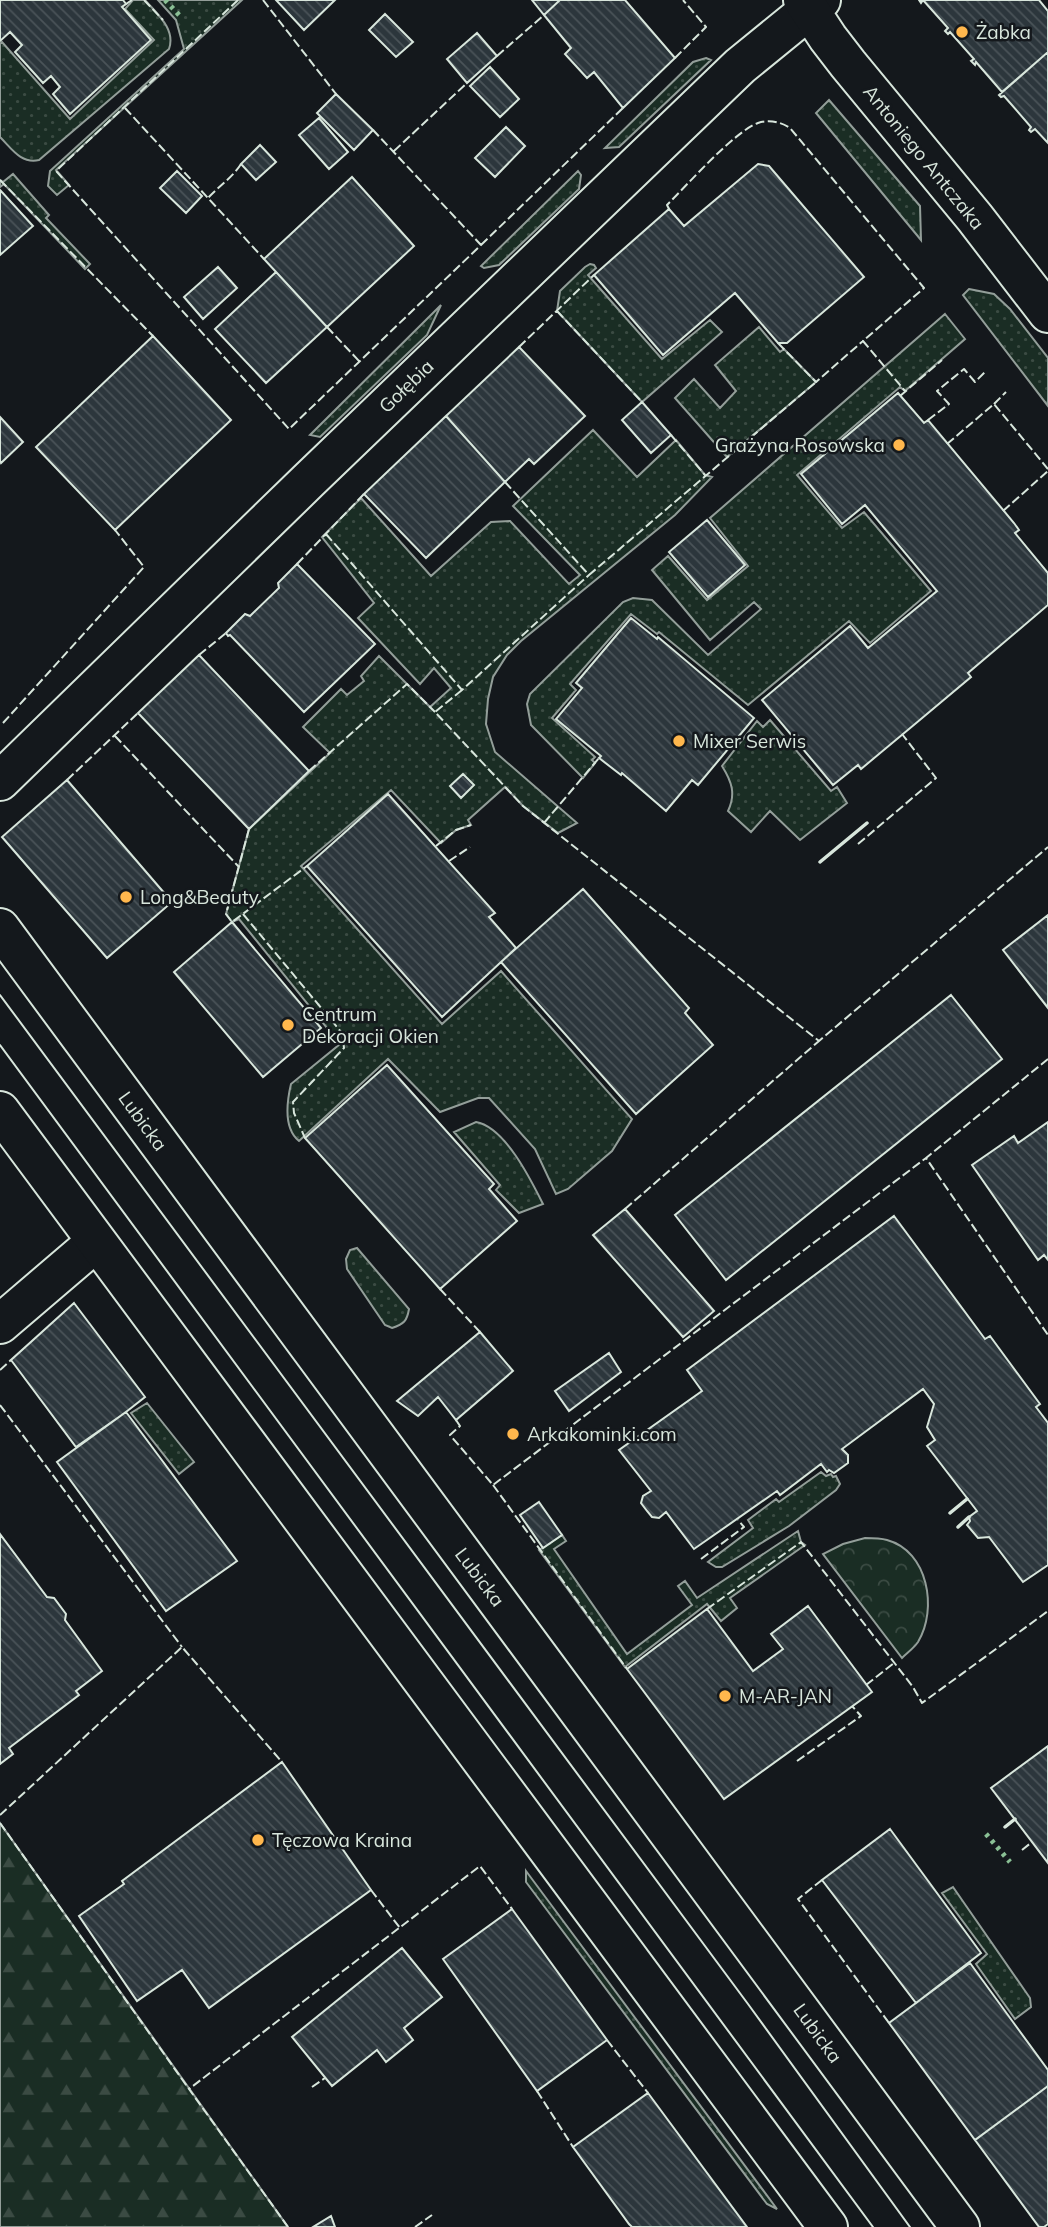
<svg xmlns="http://www.w3.org/2000/svg" width="1048" height="2227" font-family="Mulish,sans-serif">
<style>
.grass{fill:url(#grass-dots);stroke:#939e99;stroke-width:2}
.forest{fill:url(#forest-firs);stroke:#939e99;stroke-width:2}
.park{fill:url(#park-crowns);stroke:#939e99;stroke-width:2}
.building{fill:url(#building-back-hatch);stroke:#d8e6dc;stroke-width:2}
.lines{fill:none;stroke-linecap:round;stroke-linejoin:round}
.minor-casing{stroke:#d8e6dc;stroke-width:42}
.tertiary-casing{stroke:#d8e6dc;stroke-width:42}
.primary-casing{stroke:#d8e6dc;stroke-width:42}
.minor{stroke:#14181c;stroke-width:38}
.tertiary{stroke:#14181c;stroke-width:38}
.primary{stroke:#14181c;stroke-width:38}
.tram{stroke:#d8e6dc;stroke-width:2}
.hedge{stroke:#8ac095;stroke-width:5;stroke-dasharray:3.5 5;stroke-linecap:butt}
.fence{stroke:#d8e6dc;stroke-width:2;stroke-dasharray:9 3.5;stroke-linecap:butt}
.wall{stroke:#d8e6dc;stroke-width:3.5}
.poi-dot{fill:#ffb74d;stroke:#14181c;stroke-width:2.5}
.labels{text-anchor:middle;stroke-width:5;stroke-linejoin:round;paint-order:stroke}
.poi-label{font-size:19px;fill:#d8e6dc;stroke:#14181c;text-anchor:start}
.street-label{font-size:19px;fill:#d8e6dc;stroke:#14181c}
</style>
<defs>
<pattern id="grass-dots" width="8" height="8" patternUnits="userSpaceOnUse" patternTransform="scale(1.75)"><rect width="8" height="8" fill="#1a2d24"/><path d="M2 2h.1M6 6h.1" fill="none" stroke="#3b4b43" stroke-width="1.8" stroke-linecap="round"/></pattern>
<pattern id="forest-firs" width="22" height="20" patternUnits="userSpaceOnUse" patternTransform="scale(1.75)"><rect width="22" height="20" fill="#1a2d24"/><path d="M5 1l3.5 6h-7zM16 11l3.5 6h-7z" fill="#3b4b43"/></pattern>
<pattern id="park-crowns" width="20" height="18" patternUnits="userSpaceOnUse" patternTransform="scale(1.75)"><rect width="20" height="18" fill="#1a2d24"/><path d="M2 6a3 3 0 1 1 6 0M12 15a3 3 0 1 1 6 0" fill="none" stroke="#3b4b43"/></pattern>
<pattern id="building-back-hatch" width="6" height="6" patternUnits="userSpaceOnUse" patternTransform="scale(1.75)"><rect width="6" height="6" fill="#2c363c"/><path d="M-1 5l2 2M0 0l6 6M5-1l2 2" fill="none" stroke="#4a5358"/></pattern>
</defs>
<rect width="100%" height="100%" fill="#14181c"/>
<path class="grass" d="M 133,0 L 145,0 C 157,14 176,29 169,49 L 39,160 C 21,164 12,149 0,137 L 0,44 L 2,42 L 70,119 L 154,40 L 125,9 Z
M 158,0 L 242,0 L 56,170 L 69,185 L 57,195 L 48,186 L 50,171 L 184,49 L 176,20 Z
M 706,58 L 711,60 L 619,147 L 605,148 L 693,62 Z
M 829,100 L 920,206 L 921,240 L 816,113 Z
M 578,171 L 581,175 L 579,189 L 499,265 L 484,268 L 481,266 Z
M 13,174 L 49,215 L 46,218 L 90,264 L 85,269 L 4,184 L 0,187 L 0,180 L 3,182 Z
M 590,264 L 594,265 L 596,268 L 588,275 L 662,359 L 710,320 L 722,332 L 642,402 L 557,311 L 560,291 L 585,267 Z
M 969,289 L 994,294 L 1010,309 L 1048,358 L 1048,406 L 963,295 Z
M 441,305 L 427,335 L 320,437 L 310,435 Z
M 945,314 L 965,339 L 905,391 L 900,387 L 797,475 L 842,528 L 864,512 L 931,591 L 870,643 L 849,621 L 748,705 L 659,632 L 657,634 L 631,614 L 570,684 L 576,690 L 552,718 L 595,757 L 592,760 L 595,763 L 583,778 L 531,725 L 527,704 L 530,694 L 623,602 L 633,598 L 652,600 L 708,655 L 761,609 L 754,602 L 710,640 L 652,570 L 668,556 L 707,600 L 748,566 L 710,518 Z
M 759,327 L 780,352 L 784,349 L 816,382 L 727,457 L 675,398 L 694,379 L 720,408 L 736,391 L 715,365 Z
M 593,430 L 637,477 L 676,440 L 705,475 L 712,477 L 675,515 L 521,641 L 507,655 L 493,677 L 488,699 L 486,724 L 495,752 L 577,823 L 558,833 L 523,806 L 505,787 L 468,820 L 471,825 L 456,830 L 441,843 L 391,790 L 301,866 L 442,1024 L 501,971 L 632,1119 L 612,1151 L 568,1189 L 556,1194 L 535,1149 L 489,1098 L 478,1098 L 440,1112 L 388,1059 L 299,1141 C 283,1128 287,1101 291,1084 L 340,1044 L 239,919 L 232,922 L 226,914 L 249,829 L 330,753 L 303,727 L 341,689 L 347,695 L 364,681 L 361,676 L 379,656 L 430,707 L 451,688 L 434,668 L 420,684 L 358,618 L 374,603 L 322,537 L 361,498 L 431,576 L 491,522 L 510,521 L 569,584 L 580,575 L 513,506 Z
M 770,720 L 831,791 L 837,787 L 847,803 L 800,840 L 770,811 L 751,832 L 728,811 C 736,794 732,782 722,766 L 757,721 L 763,727 Z
M 476,1122 C 505,1127 531,1180 543,1204 L 519,1213 L 496,1190 L 500,1185 L 454,1132 Z
M 357,1248 L 409,1309 C 407,1321 404,1324 392,1328 L 385,1325 L 347,1269 L 346,1259 L 350,1250 Z
M 147,1403 L 194,1462 L 179,1474 L 131,1413 Z
M 821,1472 L 826,1476 L 831,1474 L 833,1477 L 836,1476 L 840,1484 L 836,1490 L 789,1526 L 722,1567 L 716,1567 L 708,1562 L 753,1528 L 748,1520 L 776,1499 L 779,1502 Z
M 798,1531 L 801,1542 L 805,1545 L 730,1598 L 737,1608 L 721,1621 L 707,1604 L 625,1667 L 539,1550 L 562,1535 L 566,1541 L 554,1549 L 627,1654 L 692,1605 L 678,1586 L 685,1581 L 697,1598 Z
M 526,1871 L 777,2209 L 767,2204 L 526,1882 Z
M 953,1887 L 1030,1998 L 1031,2007 L 1015,2019 L 976,1964 L 987,1954 L 942,1893 Z"/>
<path class="forest" d="M 0,1823 L 288,2227 L 0,2227 Z"/>
<path class="park" d="M 865,1538 C 872,1538 880,1538 887,1540 C 928,1551 938,1609 918,1642 C 914,1648 907,1653 902,1658 L 823,1554 L 843,1544 Z"/>
<path class="building" d="M 0,0 L 123,0 L 126,4 L 122,7 L 151,40 L 70,114 L 53,94 L 60,87 L 51,76 L 43,83 L 15,52 L 22,45 L 10,32 L 0,41 Z
M 276,0 L 335,0 L 304,30 Z
M 532,0 L 560,0 L 544,15 Z
M 560,0 L 625,0 L 675,58 L 623,108 L 594,72 L 587,78 L 565,54 L 571,48 L 544,15 Z
M 919,0 L 1039,0 L 1048,11 L 1048,52 L 1002,92 L 976,62 L 975,65 L 971,61 L 974,59 L 950,32 L 948,34 L 945,31 L 948,28 L 923,0 L 921,3 Z
M 385,14 L 413,42 L 396,57 L 369,30 Z
M 477,33 L 497,56 L 467,83 L 447,59 Z
M 1048,52 L 1048,143 L 1035,129 L 1031,132 L 1029,130 L 1031,127 L 1004,96 L 1001,97 L 999,95 Z
M 490,67 L 519,99 L 500,117 L 470,86 Z
M 336,94 L 373,130 L 354,150 L 317,113 Z
M 319,118 L 348,152 L 329,169 L 299,135 Z
M 506,127 L 525,146 L 495,177 L 475,158 Z
M 260,145 L 276,162 L 256,180 L 241,164 Z
M 758,164 L 769,166 L 864,277 L 787,343 L 778,343 L 735,293 L 663,355 L 594,275 L 669,209 L 684,226 Z
M 177,171 L 202,196 L 186,213 L 160,188 Z
M 352,177 L 414,246 L 327,327 L 264,259 Z
M 0,190 L 33,226 L 0,255 Z
M 218,267 L 237,288 L 203,319 L 184,297 Z
M 276,272 L 327,327 L 266,383 L 215,329 Z
M 153,336 L 231,420 L 115,530 L 36,447 Z
M 519,347 L 585,416 L 534,464 L 529,459 L 505,482 L 446,416 Z
M 898,393 L 924,423 L 928,420 L 1014,523 L 1019,530 L 1015,533 L 1048,573 L 1048,605 L 968,673 L 971,677 L 915,724 L 861,769 L 858,765 L 833,785 L 762,700 L 850,626 L 868,648 L 937,591 L 865,505 L 842,524 L 801,474 Z
M 642,402 L 671,435 L 651,453 L 622,420 Z
M 446,416 L 505,482 L 426,558 L 364,494 Z
M 0,417 L 23,442 L 1,463 L 0,461 Z
M 707,520 L 745,565 L 708,597 L 669,552 Z
M 297,564 L 375,644 L 304,712 L 230,635 L 228,636 L 226,633 L 245,614 L 250,616 L 279,588 L 278,583 Z
M 631,618 L 657,639 L 658,637 L 754,718 L 698,785 L 692,780 L 666,811 L 622,773 L 621,775 L 599,758 L 601,756 L 556,719 L 582,688 L 576,683 Z
M 199,655 L 309,771 L 249,829 L 138,713 Z
M 463,774 L 474,785 L 461,798 L 450,786 Z
M 67,780 L 172,902 L 107,958 L 2,837 Z
M 388,794 L 495,913 L 489,917 L 516,948 L 442,1017 L 307,866 Z
M 583,889 L 689,1008 L 685,1013 L 713,1045 L 636,1114 L 501,962 Z
M 1048,915 L 1048,1008 L 1003,950 Z
M 232,922 L 321,1028 L 263,1077 L 174,972 Z
M 951,995 L 1002,1059 L 726,1280 L 675,1215 Z
M 387,1065 L 494,1184 L 489,1189 L 517,1221 L 440,1289 L 305,1138 Z
M 1048,1122 L 1048,1260 L 1044,1255 L 1038,1260 L 972,1165 L 1014,1136 L 1018,1143 Z
M 625,1209 L 714,1311 L 683,1337 L 593,1235 Z
M 894,1216 L 985,1339 L 990,1336 L 1040,1404 L 1036,1407 L 1048,1423 L 1048,1565 L 1023,1582 L 989,1537 L 978,1538 L 967,1525 L 970,1521 L 969,1517 L 977,1511 L 927,1446 L 935,1440 L 927,1427 L 934,1404 L 923,1389 L 842,1449 L 848,1455 L 848,1463 L 834,1473 L 829,1470 L 827,1472 L 821,1464 L 780,1495 L 777,1491 L 694,1549 L 666,1512 L 659,1518 L 652,1517 L 647,1511 L 641,1503 L 643,1496 L 651,1491 L 619,1450 L 702,1391 L 687,1370 Z
M 74,1303 L 145,1397 L 126,1412 L 76,1447 L 11,1360 Z
M 480,1332 L 513,1371 L 456,1420 L 438,1397 L 418,1416 L 397,1401 Z
M 609,1353 L 621,1372 L 569,1411 L 555,1391 Z
M 126,1412 L 237,1561 L 166,1611 L 57,1462 Z
M 539,1502 L 562,1535 L 543,1548 L 520,1515 Z
M 0,1534 L 47,1597 L 54,1598 L 66,1614 L 65,1620 L 102,1671 L 76,1691 L 79,1695 L 9,1748 L 13,1754 L 0,1764 Z
M 808,1606 L 872,1692 L 724,1799 L 627,1669 L 707,1609 L 753,1671 L 783,1649 L 771,1634 Z
M 1048,1746 L 1048,1863 L 991,1788 Z
M 282,1762 L 371,1890 L 209,2008 L 182,1970 L 137,2001 L 79,1916 L 124,1884 L 122,1881 Z
M 890,1829 L 981,1953 L 916,2003 L 822,1880 Z
M 512,1909 L 607,2040 L 537,2091 L 443,1959 Z
M 402,1948 L 442,1997 L 404,2028 L 413,2040 L 386,2062 L 377,2050 L 332,2086 L 292,2037 Z
M 970,1963 L 1048,2070 L 1048,2086 L 975,2140 L 889,2023 Z
M 1048,2086 L 1048,2224 L 1044,2227 L 1039,2227 L 975,2140 Z
M 648,2093 L 747,2227 L 632,2227 L 629,2224 L 573,2147 Z
M 331,2216 L 335,2227 L 313,2227 Z"/>
<g class="lines">
<defs>
<path id="minor" d="M 0,781 L 308,481 L 740,66 L 821,0
M 0,1324 L 96,1242"/>
<path id="tertiary" d="M 803,0 L 828,38 L 848,64 L 975,218 L 1048,313"/>
<path id="primary" d="M 0,928 L 960,2227
M 0,1111 L 828,2227"/>
</defs>
<use href="#minor" class="minor-casing"/>
<use href="#tertiary" class="tertiary-casing"/>
<use href="#primary" class="primary-casing"/>
<use href="#minor" class="minor"/>
<use href="#tertiary" class="tertiary"/>
<use href="#primary" class="primary"/>
<path class="tram" d="M 0,995 L 748,2004 L 910,2227
M 0,1045 L 873,2227"/>
<path class="hedge" d="M 165,0 L 181,17
M 986,1834 L 1010,1862"/>
<path class="fence" d="M 144,0 L 163,20
M 238,0 L 56,171 L 289,429 L 481,245 L 373,130
M 263,0 L 336,94
M 126,4 L 132,0
M 497,56 L 544,15
M 675,58 L 706,27 L 683,0
M 125,108 L 208,198
M 394,151 L 467,83
M 241,164 C 233,177 218,187 208,198 L 264,259
M 0,180 L 153,336
M 669,209 L 667,205 C 687,185 735,131 758,123 C 769,119 781,122 790,128 L 924,288 L 863,341 L 905,391
M 481,245 L 623,108
M 557,311 L 642,402
M 327,327 L 359,361
M 778,343 L 816,382 L 863,341
M 519,347 L 594,275
M 900,396 L 942,360
M 994,404 L 1006,392
M 928,420 L 949,404 L 937,391 L 964,369 L 975,382 L 986,371
M 671,435 L 705,475
M 947,444 L 994,404 L 1048,469
M 505,482 L 589,575 L 816,382
M 1003,511 L 1048,471
M 326,534 L 462,690 L 589,575
M 297,564 L 364,494
M 199,655 L 226,633
M 462,690 L 435,712 L 523,806 L 819,1041 L 1048,847
M 3,723 L 144,567 L 115,530
M 115,736 L 239,867
M 309,771 L 407,684 L 435,712
M 67,780 L 138,713
M 544,823 L 599,758
M 249,829 L 226,914 L 232,922 L 307,866
M 858,844 L 936,778 L 902,734
M 436,846 L 456,830 L 471,825
M 449,861 L 470,847
M 243,914 L 342,1033 L 344,1048 L 293,1102 L 294,1113 L 305,1138
M 1048,1059 L 926,1158 L 1048,1335
M 625,1209 L 819,1041
M 440,1289 L 480,1332
M 0,1370 L 11,1360
M 0,1405 L 182,1647
M 456,1420 L 460,1426 L 450,1435 L 493,1485 L 926,1158
M 493,1485 L 627,1669
M 701,1559 L 744,1527 L 738,1520
M 707,1609 L 801,1542 L 913,1687 L 922,1703 L 1048,1611
M 866,1685 L 894,1663
M 797,1761 L 861,1716 L 852,1706
M 0,1815 L 182,1647 L 282,1762
M 0,1823 L 189,2089
M 1022,1850 L 1032,1842
M 822,1880 L 798,1899 L 889,2023
M 371,1890 L 400,1928
M 607,2040 L 648,2093
M 312,2087 L 325,2078
M 537,2091 L 573,2147
M 288,2227 L 189,2089 L 480,1866 L 512,1909
M 415,2227 L 432,2215"/>
<path class="wall" d="M 820,862 L 867,823
M 950,1513 L 967,1499
M 958,1527 L 969,1517
M 1005,1827 L 1015,1819"/>
</g>
<g class="poi-dot">
<circle cx="962" cy="32" r="7"/>
<circle cx="899" cy="445" r="7"/>
<circle cx="679" cy="741" r="7"/>
<circle cx="126" cy="897" r="7"/>
<circle cx="288" cy="1025" r="7"/>
<circle cx="513" cy="1434" r="7"/>
<circle cx="725" cy="1696" r="7"/>
<circle cx="258" cy="1840" r="7"/>
</g>
<g class="labels">
<g class="poi-label">
<text x="976" y="39">Żabka</text>
<text x="885" y="452" text-anchor="end">Grażyna Rosowska</text>
<text x="693" y="748">Mixer Serwis</text>
<text x="140" y="904">Long&amp;Beauty</text>
<text x="302" y="1021">Centrum<tspan x="302" dy="22">Dekoracji Okien</tspan></text>
<text x="527" y="1441">Arkakominki.com</text>
<text x="739" y="1703">M-AR-JAN</text>
<text x="272" y="1847">Tęczowa Kraina</text>
</g>
<g class="street-label">
<text transform="translate(924 157) rotate(51)" y="7">Antoniego Antczaka</text>
<text transform="translate(406 386) rotate(-44)" y="7">Gołębia</text>
<text transform="translate(143 1121) rotate(54)" y="7">Lubicka</text>
<text transform="translate(480 1577) rotate(53)" y="7">Lubicka</text>
<text transform="translate(818 2033) rotate(54)" y="7">Lubicka</text>
</g>
</g>
</svg>
